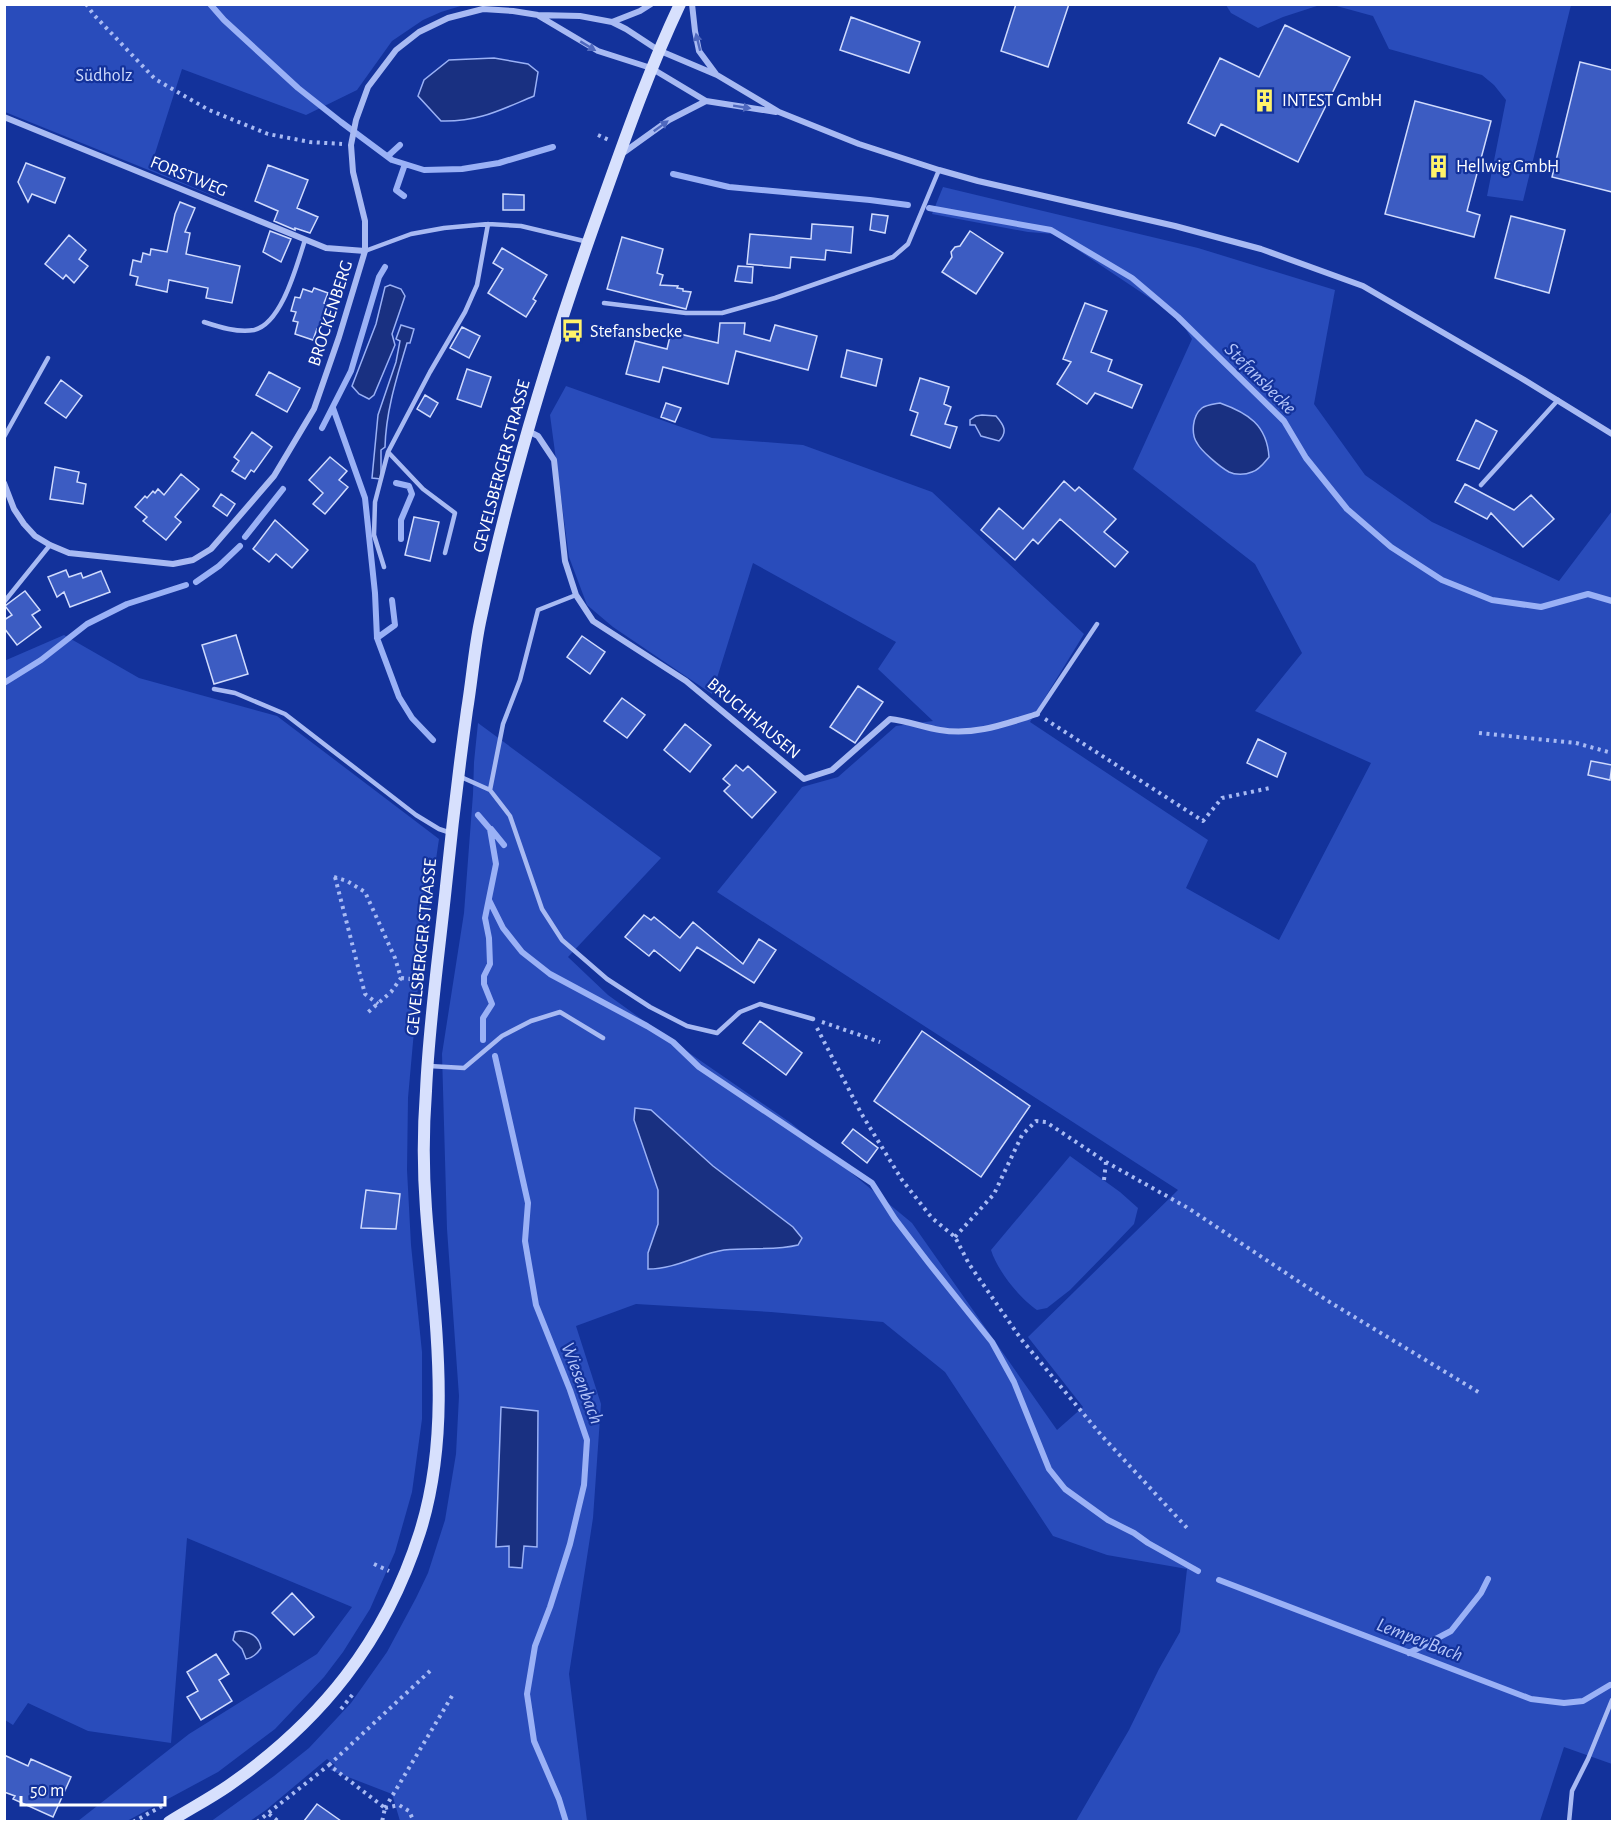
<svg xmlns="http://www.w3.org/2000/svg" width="1617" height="1826" font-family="'Alegreya Sans',sans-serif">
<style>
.green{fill:#294cbb}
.water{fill:#193081;stroke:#9ab1f6;stroke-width:1.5}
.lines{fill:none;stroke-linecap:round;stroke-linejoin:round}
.stream{stroke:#9ab1f6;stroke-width:6}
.building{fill:#3c5cc2;stroke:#d0dbfd;stroke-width:1.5}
.path{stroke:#a8baf3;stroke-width:4;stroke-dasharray:3 4.5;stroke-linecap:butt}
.service{stroke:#a8baf3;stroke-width:4.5}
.minor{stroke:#a8baf3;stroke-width:6}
.secondary{stroke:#d7e0fd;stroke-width:12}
.oneway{fill:#4f68be}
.labels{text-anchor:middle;stroke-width:4.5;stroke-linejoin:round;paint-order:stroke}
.park-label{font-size:18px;fill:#d0dbfd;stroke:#13329b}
.poi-label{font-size:18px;fill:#fff;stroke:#13329b;text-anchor:start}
.street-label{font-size:18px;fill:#fff;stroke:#13329b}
.water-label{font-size:20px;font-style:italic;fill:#b4c5fa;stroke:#13329b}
</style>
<rect width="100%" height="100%" fill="#13329b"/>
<path class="green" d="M 4,5 L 5,4 L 464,5 L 441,12 L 423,20 L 392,41 L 357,90 L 306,115 L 182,69 L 150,169 L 245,209 L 5,112 Z
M 1226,5 L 1320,5 L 1283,17 L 1258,28 L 1231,13 Z
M 1333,5 L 1571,5 L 1523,201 L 1487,196 L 1506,100 L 1494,85 L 1482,75 L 1389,49 L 1373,16 Z
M 943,187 L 1198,248 L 1335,290 L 1314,404 L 1365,475 L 1432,522 L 1559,581 L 1612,511 L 1612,1764 L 1564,1747 L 1540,1821 L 1076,1821 L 1129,1730 L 1159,1669 L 1180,1632 L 1187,1569 L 1107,1555 L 1053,1536 L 945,1372 L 883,1322 L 771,1312 L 636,1304 L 576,1326 L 601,1404 L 593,1518 L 569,1674 L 587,1821 L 400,1821 L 392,1794 L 330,1770 L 335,1765 L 327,1759 L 266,1810 L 250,1821 L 210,1822 L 274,1776 L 309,1748 L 351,1703 L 387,1652 L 416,1598 L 428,1573 L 445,1520 L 456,1454 L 459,1396 L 447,1229 L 442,1054 L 464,913 L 473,794 L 474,762 L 478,723 L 661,858 L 568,957 L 608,995 L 669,1039 L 791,1123 L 912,1223 L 1057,1430 L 1083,1407 L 1028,1337 L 1178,1190 L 717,892 L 802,787 L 838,777 L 896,726 L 933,721 L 878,669 L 896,642 L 753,563 L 712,694 L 613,627 L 587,605 L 569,557 L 550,415 L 566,386 L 712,438 L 803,445 L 932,492 L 1084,634 L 1030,722 L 1208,840 L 1186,888 L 1279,940 L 1371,763 L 1255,711 L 1302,653 L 1255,564 L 1133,469 L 1192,339 L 1178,317 L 1054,234 L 1028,232 L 932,214 Z
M 64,635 L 139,678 L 277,716 L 439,839 L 419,975 L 408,1098 L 407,1170 L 411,1245 L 422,1352 L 422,1419 L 412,1492 L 395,1552 L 370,1609 L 343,1652 L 324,1677 L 275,1729 L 218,1772 L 127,1821 L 78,1821 L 189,1734 L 317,1654 L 352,1607 L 187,1538 L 171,1743 L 88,1731 L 28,1703 L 13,1725 L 5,1720 L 4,661 Z
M 1070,1156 L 1120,1192 L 1138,1208 L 1134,1224 L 1112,1247 L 1070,1290 L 1047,1308 L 1037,1310 C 1020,1299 997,1270 991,1250 Z"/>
<path class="water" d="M 494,58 L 528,64 L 538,72 L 534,96 C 500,110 479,122 441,121 L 418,96 L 424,80 L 449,60 Z
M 390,285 L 401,289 L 405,296 L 392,334 L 395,345 L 374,395 L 369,399 L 359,394 L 352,386 L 376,324 L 385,287 Z
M 401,325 L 414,329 L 410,343 L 407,343 C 397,377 386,410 385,447 L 381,450 L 381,479 L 372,478 L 378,415 L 396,362 L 400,341 L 396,339 Z
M 1220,403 C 1248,413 1267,425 1269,457 C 1264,463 1259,470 1252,472 C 1245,475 1235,475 1229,472 C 1220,467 1201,451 1197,443 C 1191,434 1192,416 1202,408 C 1206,405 1215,404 1220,403 Z
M 982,415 L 996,416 C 1004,425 1008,432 999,441 L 981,436 L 975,425 L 970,425 L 970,420 L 976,416 Z
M 635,1108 L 651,1110 L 713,1166 L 793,1227 L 802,1238 L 798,1245 C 774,1251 749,1247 724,1250 C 698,1254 676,1269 648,1269 L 648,1253 L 658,1224 L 658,1190 L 634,1120 Z
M 501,1407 L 538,1411 L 537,1547 L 524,1546 L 522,1568 L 509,1567 L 509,1546 L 496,1547 Z
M 240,1631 C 251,1632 259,1636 261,1648 C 257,1654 253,1658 246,1659 L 242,1649 L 233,1640 L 235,1632 Z"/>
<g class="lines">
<path class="stream" d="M 210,4 L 224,20 L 298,88 L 341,122 L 392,160 L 424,170 L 462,169 L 499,163 L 553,147
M 388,156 L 400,145
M 673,174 L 729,187 L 870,200 L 908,205
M 404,196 L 396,190 L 405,164
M 929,208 L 1051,230 L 1132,278 L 1178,317 L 1284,421 L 1306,458 L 1347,509 L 1391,547 L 1442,580 L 1492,600 L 1541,607 L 1588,594 L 1612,601
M 333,408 L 365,498 L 375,593 L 377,638 L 399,697 L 412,718 L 433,740
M 322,428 L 351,371 L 379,277 L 385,267
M 396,483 L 409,486 L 412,494 L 401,520 L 401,539
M 245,537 L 283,489
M 196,582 L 219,566 L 240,546
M 377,638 L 395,625 L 392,600
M 4,683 L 41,660 L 87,624 L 127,604 L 186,585
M 478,815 L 490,829 L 496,864 L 485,918 L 489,938 L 490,964 L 484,976 L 484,984 L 492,1004 L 483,1018 L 483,1040
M 491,829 L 504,845
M 489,900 L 503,928 L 522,952 L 550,974 L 647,1026 L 673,1042 L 699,1067 L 872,1183 L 895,1219 L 928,1262 L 992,1342 L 1014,1382 L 1049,1469 L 1065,1489 L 1108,1520 L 1134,1533 L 1148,1543 L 1198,1571
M 495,1056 L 528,1203 L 525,1241 L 536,1305 L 570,1390 L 587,1440 L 584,1485 L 570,1544 L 550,1607 L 535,1646 L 527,1694 L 534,1741 L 559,1799 L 566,1822
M 1219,1580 L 1531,1699 L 1564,1703 L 1583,1701 L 1610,1685
M 1409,1653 L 1451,1631 L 1481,1593 L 1488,1579"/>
</g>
<path class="building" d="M 1016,4 L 1069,4 L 1048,67 L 1001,51 Z
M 851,17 L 920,42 L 909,73 L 840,50 Z
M 1285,25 L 1350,57 L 1298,162 L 1221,124 L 1215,136 L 1188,123 L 1220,58 L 1259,77 Z
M 1580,62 L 1612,70 L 1612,192 L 1552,177 Z
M 1415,101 L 1491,121 L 1467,211 L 1480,215 L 1474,237 L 1385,214 Z
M 26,163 L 65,178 L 55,203 L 32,194 L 28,202 L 18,182 Z
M 268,165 L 308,180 L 297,208 L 318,217 L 310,233 L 295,228 L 295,230 L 274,221 L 278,211 L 255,201 Z
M 503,194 L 524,195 L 524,210 L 503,210 Z
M 180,202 L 195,208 L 185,232 L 190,233 L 186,254 L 240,266 L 232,303 L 206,298 L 208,288 L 169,280 L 167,292 L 136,285 L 138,277 L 130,275 L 133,260 L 141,262 L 143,253 L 150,255 L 151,249 L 167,252 L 175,214 Z
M 872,214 L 888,216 L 885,233 L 870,230 Z
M 1511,216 L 1565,230 L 1549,293 L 1495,278 Z
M 812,224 L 853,227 L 851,253 L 826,250 L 825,260 L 791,257 L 790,268 L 747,264 L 750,234 L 811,239 Z
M 270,231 L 291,239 L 281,262 L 263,252 Z
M 970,231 L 1003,253 L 976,294 L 942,272 L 952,257 L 951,252 L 955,247 L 960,246 Z
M 69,235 L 86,250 L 79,259 L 88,266 L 74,283 L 66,275 L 63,279 L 45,264 Z
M 622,237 L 663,249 L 657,273 L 663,275 L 660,285 L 678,286 L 677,288 L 683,289 L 683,291 L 691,292 L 686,309 L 607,289 Z
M 502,248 L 547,275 L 533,299 L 536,301 L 526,317 L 488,293 L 503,269 L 493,263 Z
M 738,266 L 753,267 L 752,283 L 735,281 Z
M 314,288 L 328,293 L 324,303 L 329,305 L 321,330 L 317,329 L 313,340 L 295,334 L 298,322 L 293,321 L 296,312 L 291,311 L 295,297 L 300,298 L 303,289 L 312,292 Z
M 1085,303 L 1107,311 L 1091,352 L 1112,360 L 1108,371 L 1142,385 L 1132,408 L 1095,393 L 1087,404 L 1057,384 L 1071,362 L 1063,359 Z
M 720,323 L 745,323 L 744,334 L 770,341 L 775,325 L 817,336 L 808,370 L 736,351 L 728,384 L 663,367 L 659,382 L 626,374 L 635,341 L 667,349 L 671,332 L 718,343 Z
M 462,327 L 480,336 L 469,358 L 450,348 Z
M 847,350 L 882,359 L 876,386 L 841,377 Z
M 467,369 L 491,377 L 481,407 L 457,399 Z
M 269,372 L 300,388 L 287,412 L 256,395 Z
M 920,378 L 949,387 L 944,404 L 951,407 L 945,424 L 957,427 L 950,448 L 911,435 L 918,413 L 910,410 Z
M 61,380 L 82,396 L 66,418 L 45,403 Z
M 425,395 L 438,403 L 430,417 L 417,409 Z
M 666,403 L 681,408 L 675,422 L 661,417 Z
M 1476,420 L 1497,431 L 1479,469 L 1457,460 Z
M 252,432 L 272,447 L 254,472 L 251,470 L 245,479 L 232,471 L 239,461 L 234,457 Z
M 330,457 L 347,471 L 339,480 L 348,487 L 325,514 L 313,504 L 323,493 L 309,480 Z
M 55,467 L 79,472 L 77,482 L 86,484 L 83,504 L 50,499 Z
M 181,474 L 199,489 L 175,517 L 181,522 L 166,540 L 143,521 L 147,517 L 135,507 L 145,496 L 147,498 L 153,491 L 155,493 L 158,489 L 164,495 Z
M 1064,481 L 1075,491 L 1079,487 L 1116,519 L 1104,532 L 1128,552 L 1115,567 L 1060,519 L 1038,544 L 1033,539 L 1015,560 L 981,530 L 999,508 L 1023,529 Z
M 1465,484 L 1514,510 L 1531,495 L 1554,519 L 1523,547 L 1491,513 L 1487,519 L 1455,502 Z
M 221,494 L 235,504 L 227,516 L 213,506 Z
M 414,517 L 439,522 L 430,561 L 405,555 Z
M 275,520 L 308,550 L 292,568 L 276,554 L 269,562 L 253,549 Z
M 66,570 L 69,577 L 81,573 L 83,578 L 101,571 L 110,592 L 70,607 L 64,592 L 57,597 L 48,577 Z
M 25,591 L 40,610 L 32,615 L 41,627 L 17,645 L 4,628 L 4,620 L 12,615 L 5,606 Z
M 236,635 L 248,674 L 214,684 L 202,645 Z
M 582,636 L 605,652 L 590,674 L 567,657 Z
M 858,686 L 883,702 L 855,743 L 830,727 Z
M 622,698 L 645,715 L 627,738 L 604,721 Z
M 685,724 L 711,745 L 690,772 L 664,750 Z
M 1258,739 L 1286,753 L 1277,777 L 1247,763 Z
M 1591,761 L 1612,765 L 1610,780 L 1588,775 Z
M 736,765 L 743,771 L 748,766 L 776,792 L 752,818 L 724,791 L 730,785 L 723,779 Z
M 644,915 L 651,920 L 654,917 L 680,938 L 693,922 L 743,964 L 759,939 L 776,950 L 754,983 L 697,947 L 680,971 L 654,950 L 649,956 L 625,937 Z
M 760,1021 L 802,1053 L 786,1075 L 743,1043 Z
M 922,1031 L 1030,1106 L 981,1177 L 874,1101 Z
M 853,1129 L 878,1148 L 867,1163 L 842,1143 Z
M 366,1190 L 400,1194 L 396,1229 L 361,1228 Z
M 292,1593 L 314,1617 L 294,1635 L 272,1613 Z
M 216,1654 L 229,1674 L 219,1680 L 232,1701 L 201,1720 L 187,1697 L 198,1691 L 187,1672 Z
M 4,1755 L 28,1766 L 31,1759 L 71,1777 L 53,1817 L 13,1799 L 15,1796 L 4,1792 Z
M 317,1804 L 341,1821 L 304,1821 Z"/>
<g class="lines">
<path class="path" d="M 86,4 L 94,15 L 155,79 L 209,110 L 268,134 L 310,142 L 342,144
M 598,135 L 611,141
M 1045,719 L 1203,821 L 1222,798 L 1270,788
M 1479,733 L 1576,743 L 1612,753
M 334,877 L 347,881 L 365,892 L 395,958 L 401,978 L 391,992 L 365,1015
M 335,877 L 365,994 L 378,1004
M 401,978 L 422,980
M 822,1022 L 880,1042
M 817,1028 L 861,1113 L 902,1180 L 932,1218 L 955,1237 L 969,1264 L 1021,1339 L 1102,1436 L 1188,1529
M 1104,1180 L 1106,1162
M 955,1237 L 994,1194 L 1022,1135 L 1036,1121 L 1046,1122 L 1106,1162 L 1188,1208 L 1328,1301 L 1480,1393
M 374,1564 L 389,1571
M 341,1709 L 353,1694
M 329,1765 L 430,1671
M 385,1808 L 452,1696
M 385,1808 L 399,1805 L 409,1811 L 414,1822
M 269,1814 L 279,1822
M 133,1822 L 164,1805
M 257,1822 L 329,1765 L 385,1808 L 382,1822"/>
<path class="service" d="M 365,251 L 411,234 L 444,228 L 488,224 L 521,226 L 588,242
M 604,303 L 686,313 L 722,313 L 775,298 L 893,257 L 908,244 L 939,170
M 204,322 C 219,327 238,333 254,330 C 282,324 297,264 305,240
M 4,437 L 48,358
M 388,452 L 430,372 L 465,312 L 477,285 L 488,224
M 1481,485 L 1558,400
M 384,567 L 374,535 L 375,502 L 388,452 L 423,489 L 455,513 L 445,553
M 4,602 L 50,545
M 214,689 L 235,693 L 285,714 L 416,815 L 439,829 L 451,833
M 1037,714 L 1097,624
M 461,777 L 490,790 L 510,816 L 542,909 L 562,940 L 607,979 L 650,1007 L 687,1026 L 717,1033 L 740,1012 L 760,1004 L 813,1019
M 490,790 L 503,724 L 520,680 L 538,610 L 576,595
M 429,1066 L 464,1068 L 502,1036 L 531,1021 L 560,1012 L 603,1038
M 1569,1822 L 1572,1791 L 1588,1759 L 1612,1700"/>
<path class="minor" d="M 692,4 L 695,31 L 699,51 L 716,74
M 539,16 L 598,51 L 651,68 L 706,101 L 776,112
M 612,22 L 640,11 L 651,4
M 4,117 L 326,248 L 365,251
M 623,153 L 669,120 L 706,101
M 528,431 L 538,436 L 554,460 L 565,561 L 576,595 L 593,621 L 686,681 L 804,779 L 832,770 L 890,719 C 907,721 923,727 940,730 C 974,736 1005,724 1037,714
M 4,483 L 14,509 L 24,524 L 35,536 L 50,545 L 69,553 L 173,564 L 193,560 L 211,549 L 274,476 L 314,409 L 339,337 L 365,251 L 365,221 L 353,172 L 351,145 L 356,120 L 368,87 L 396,50 L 419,32 L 448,18 L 483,9 L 513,11 L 538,15 L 580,16 L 612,22 L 626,29 L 658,50 L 717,75 L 779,112 L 859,144 L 939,170 L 978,181 L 1175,226 L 1261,249 L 1363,286 L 1521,378 L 1612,434"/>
<path class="secondary" d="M 169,1822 C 188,1810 209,1799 228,1786 C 321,1721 385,1642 420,1532 C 453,1427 434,1317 426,1209 C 423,1170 423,1131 426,1091 C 429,1022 439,954 446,886 C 452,827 459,768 467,710 C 472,680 474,651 480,622 C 508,487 548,355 594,225 C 621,150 646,76 680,4"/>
</g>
<defs><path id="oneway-solid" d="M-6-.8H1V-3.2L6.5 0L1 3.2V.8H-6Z" transform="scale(1.5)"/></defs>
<g class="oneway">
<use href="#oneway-solid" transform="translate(698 42) rotate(-104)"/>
<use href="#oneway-solid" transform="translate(588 46) rotate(31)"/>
<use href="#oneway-solid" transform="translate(742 107) rotate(9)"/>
<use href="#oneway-solid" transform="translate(661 126) rotate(-36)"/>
</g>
<defs>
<symbol id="building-bare" viewBox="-9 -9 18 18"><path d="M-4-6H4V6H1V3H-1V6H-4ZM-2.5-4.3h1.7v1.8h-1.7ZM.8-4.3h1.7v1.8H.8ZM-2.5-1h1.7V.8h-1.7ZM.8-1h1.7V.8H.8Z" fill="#fff36a" stroke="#13329b" stroke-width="2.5" paint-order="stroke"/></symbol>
<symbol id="bus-bare" viewBox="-9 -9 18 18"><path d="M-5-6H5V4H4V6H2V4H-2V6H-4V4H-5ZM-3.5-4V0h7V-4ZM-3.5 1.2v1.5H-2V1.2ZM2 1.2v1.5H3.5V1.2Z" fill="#fff36a" stroke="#13329b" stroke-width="2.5" paint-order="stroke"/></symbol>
</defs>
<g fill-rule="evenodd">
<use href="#building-bare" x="1248" y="84" width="33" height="33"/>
<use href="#building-bare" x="1422" y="150" width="33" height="33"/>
<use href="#bus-bare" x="556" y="314" width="33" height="33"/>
</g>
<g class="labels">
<g class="park-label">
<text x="104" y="81">Südholz</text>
</g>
<g class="poi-label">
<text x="1282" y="106">INTEST GmbH</text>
<text x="1456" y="172">Hellwig GmbH</text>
<text x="590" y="337">Stefansbecke</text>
</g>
<g class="street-label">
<text transform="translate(189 176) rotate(22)" y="6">FORSTWEG</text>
<text transform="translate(330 313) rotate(-72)" y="6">BROCKENBERG</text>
<text transform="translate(501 466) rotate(-75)" y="6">GEVELSBERGER STRASSE</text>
<text transform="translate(754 718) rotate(40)" y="6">BRUCHHAUSEN</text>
<text transform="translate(421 947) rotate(-84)" y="6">GEVELSBERGER STRASSE</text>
</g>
<g class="water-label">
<text transform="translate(1261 378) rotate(45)" y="7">Stefansbecke</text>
<text transform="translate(583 1383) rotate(69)" y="7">Wiesenbach</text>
<text transform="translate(1420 1639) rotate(21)" y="7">Lemper Bach</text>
</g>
</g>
<rect width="1617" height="1826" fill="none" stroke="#ffffff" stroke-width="12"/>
<path d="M21 1796v9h144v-9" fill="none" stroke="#ffffff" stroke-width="3"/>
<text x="30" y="1796" font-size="18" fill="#ffffff" stroke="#13329b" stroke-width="4.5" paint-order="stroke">50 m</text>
</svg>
